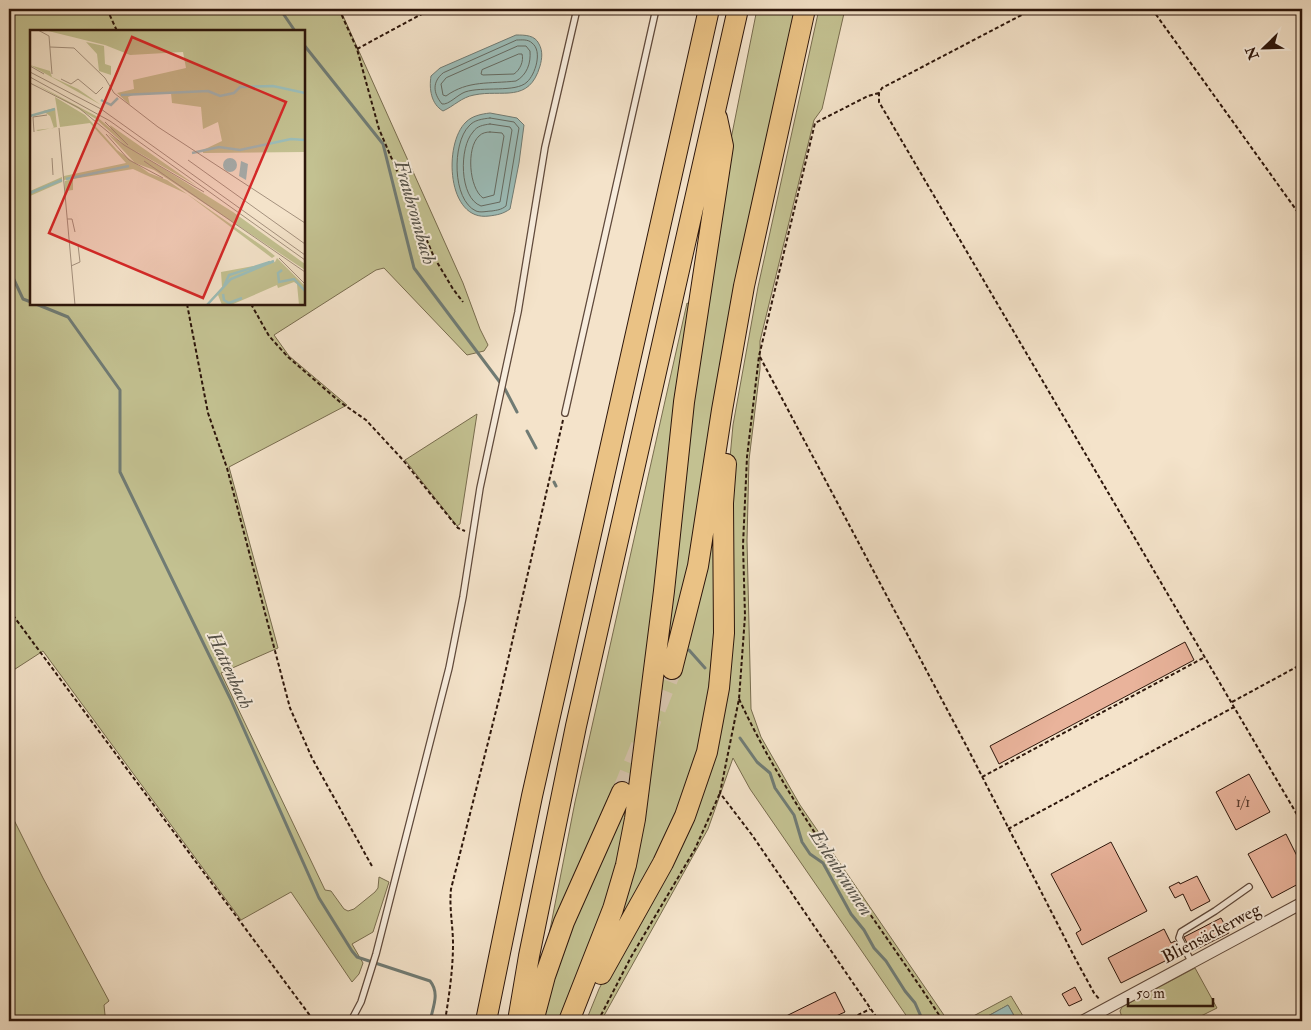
<svg xmlns="http://www.w3.org/2000/svg" width="1311" height="1030" font-family="'IM FELL Double Pica',serif">
<style>
.green{fill:#c3c191;stroke:#786c4e;fill-rule:evenodd}
.water{fill:#9cbeba;stroke:#707b74}
.lines{fill:none;stroke-linecap:round;stroke-linejoin:round}
.shore{stroke:#646a62;stroke-width:1}
.stream{stroke:#707b74;stroke-width:3}
.building{fill:#e9b39b;stroke:#2d160b}
.motorway-tunnel{stroke:#d6c4ad;stroke-width:20;stroke-dasharray:20 10;stroke-linecap:butt}
.service-casing{stroke:#5f493b;stroke-width:8}
.minor-casing{stroke:#5f493b;stroke-width:13}
.motorway-casing{stroke:#2d160b;stroke-width:22}
.path{stroke:#2d160b;stroke-width:2;stroke-dasharray:4 2.5;stroke-linecap:butt}
.service{stroke:#f8eddd;stroke-width:5.5}
.minor{stroke:#f8eddd;stroke-width:11}
.motorway{stroke:#eac285;stroke-width:20}
.labels{text-anchor:middle;stroke-width:4;stroke-linejoin:round;paint-order:stroke}
.number-label{font-size:15px;fill:#5c3d2f}
.street-label{font-size:18px;fill:#2d160b;stroke:#f8eddd}
.water-label{font-size:19px;font-style:italic;fill:#545148;stroke:#f8eddd}
.inset-river{fill:none;stroke:#9cbeba;stroke-width:2.5}
.inset-road{fill:none;stroke:#a4917e;stroke-width:1}
.view{fill:#d62828;fill-opacity:0.15;stroke:#d62828;stroke-width:2.5}
.inset-edge{fill:none;stroke:#2d160b;stroke-width:2.5}
</style>
<rect width="100%" height="100%" fill="#f4e3ca"/>
<filter id="stains"><feTurbulence type="fractalNoise" baseFrequency=".004" numOctaves="4"/><feColorMatrix values="0 0 0 0 .2 0 0 0 0 .09 0 0 0 0 .02 0 0 0 .5 -.17"/></filter>
<radialGradient id="worn" r=".72"><stop offset=".6" stop-color="#630" stop-opacity="0"/><stop offset="1" stop-color="#630" stop-opacity=".3"/></radialGradient>
<path class="green" d="M 9,9 L 340,9 L 463,283 L 480,329 L 488,345 L 484,351 L 467,355 L 384,268 L 376,270 L 274,335 L 289,356 L 347,405 L 229,467 L 278,648 L 221,673 L 325,890 L 331,891 L 344,909 L 348,911 L 354,909 L 375,892 L 378,888 L 379,877 L 389,882 L 373,932 L 352,944 L 363,963 L 359,974 L 352,982 L 291,892 L 241,920 L 43,651 L 9,673 ZM 31,31 L 304,31 L 304,304 L 31,304 Z
M 757,9 L 798,9 L 676,671 L 681,673 L 703,585 L 714,506 L 719,586 L 709,713 L 680,815 L 614,936 L 719,199 Z
M 819,9 L 845,9 L 822,109 L 814,120 L 760,341 L 760,369 L 749,460 L 747,541 L 751,709 L 761,737 L 800,805 L 948,1021 L 910,1021 L 750,789 L 733,758 L 708,829 L 601,1021 L 586,1021 L 599,989 L 699,795 L 733,425 L 758,287 Z
M 687,303 L 689,304 L 629,811 L 616,874 L 560,1021 L 541,1021 L 547,945 L 575,802 Z
M 477,414 L 460,524 L 457,526 L 405,460 Z
M 9,810 L 43,878 L 109,1001 L 104,1005 L 105,1015 L 101,1021 L 9,1021 Z
M 1195,968 L 1217,1008 L 1191,1021 L 1123,1021 L 1120,1011 L 1122,1007 Z
M 1011,996 L 1026,1021 L 1017,1021 L 1008,1005 L 979,1021 L 964,1021 Z"/>
<path class="water" d="M 516,35 C 525,35 535,35 539,44 C 543,51 542,59 540,66 C 529,104 502,89 474,95 C 462,97 454,106 443,111 C 431,104 429,89 431,76 L 440,68 Z
M 490,113 L 517,118 L 524,125 L 519,163 L 510,209 C 503,214 497,215 489,216 C 447,222 443,144 466,122 C 472,116 481,114 490,113 Z
M 1008,1005 L 1017,1021 L 979,1021 Z"/>
<g class="lines">
<path class="shore" d="M 517,40 C 522,40 528,39 532,43 C 543,51 535,75 527,82 C 516,93 482,86 465,92 C 457,95 449,105 442,104 C 433,93 432,82 443,73 Z
M 518,46 L 526,46 L 530,51 C 531,63 527,75 516,81 C 490,84 468,80 446,96 L 443,95 L 441,84 L 446,78 Z
M 519,54 L 522,54 C 524,61 520,70 514,74 L 483,75 L 481,74 L 482,70 Z
M 490,118 L 514,122 L 519,128 L 506,206 C 501,210 497,210 492,211 C 487,211 481,213 476,211 C 452,200 452,143 469,126 C 474,120 482,119 490,118 Z
M 490,124 L 510,127 L 512,130 L 500,202 L 481,206 C 459,198 459,147 473,132 C 477,126 483,125 490,124 Z
M 490,132 L 502,133 L 504,136 L 494,195 L 483,198 C 469,188 466,148 479,136 C 482,133 486,132 490,132 Z"/>
<path class="stream" d="M 280,9 L 295,31
M 304,45 L 383,144 L 414,268 L 505,389 L 517,412
M 9,269 L 23,299 L 31,302
M 36,304 L 68,317 L 120,390 L 120,472 L 230,698 L 319,898 L 352,951 L 357,957 L 430,981 C 440,993 433,1007 430,1021
M 527,431 L 536,448
M 554,482 L 556,486
M 689,650 L 705,668
M 740,738 L 757,762 L 770,773 L 775,788 L 794,815 L 802,842 L 810,854 L 823,863 L 851,914 L 864,930 L 874,948 L 886,961 L 905,991 L 915,1003 L 923,1021"/>
</g>
<path class="building" d="M 1185,642 L 1194,660 L 999,764 L 990,746 Z
M 1249,774 L 1270,812 L 1236,830 L 1216,792 Z
M 1286,834 L 1302,866 L 1302,882 L 1272,898 L 1248,854 Z
M 1111,842 L 1147,911 L 1082,945 L 1076,933 L 1081,930 L 1051,874 Z
M 1197,876 L 1210,901 L 1191,911 L 1183,894 L 1175,898 L 1169,887 L 1179,882 L 1180,884 Z
M 1221,918 L 1229,933 L 1193,951 L 1191,948 L 1190,949 L 1184,937 Z
M 1164,929 L 1171,943 L 1175,941 L 1181,953 L 1121,983 L 1108,958 Z
M 1075,987 L 1082,1000 L 1069,1006 L 1062,994 Z
M 835,992 L 845,1012 L 825,1021 L 776,1021 Z"/>
<g class="lines">
<path class="motorway-tunnel" d="M 622,792 L 672,669"/>
<defs>
<path id="service" d="M 565,413 L 656,9
M 1192,963 L 1179,938 L 1181,932 L 1215,911 L 1249,887
M 351,1021 L 361,1002 L 376,954 L 449,668 L 463,597 L 480,488 L 518,312 L 545,147 L 577,9"/>
<path id="minor" d="M 1083,1021 L 1302,903"/>
<path id="motorway" d="M 672,669 L 698,566 L 722,410 L 744,286 L 805,9
M 601,974 L 663,863 L 685,816 L 707,752 L 719,688 L 724,633 L 723,503 L 726,464
M 486,1021 L 532,796 L 709,9
M 518,1021 L 529,956 L 576,726 L 738,9
M 530,1021 L 535,1014 L 545,976 L 564,922 L 622,792
M 569,1021 L 613,909 L 626,865 L 635,819 L 664,591 L 684,402 L 723,146 L 717,118"/>
</defs>
<use href="#service" class="service-casing"/>
<use href="#minor" class="minor-casing"/>
<use href="#motorway" class="motorway-casing"/>
<path class="path" d="M 107,9 L 117,31
M 339,9 L 357,49 L 379,129 L 434,257 L 453,289 L 463,302
M 1033,9 L 882,88 L 879,93 L 879,102 L 1302,823
M 1152,9 L 1302,218
M 357,49 L 431,9
M 879,93 L 868,96 L 815,123 L 759,356 L 747,457 L 743,545 L 745,616 L 739,699 L 720,793 L 752,835 L 879,1021
M 187,304 L 208,413 L 227,468 L 290,708 L 312,758 L 373,868
M 251,304 L 269,336 L 288,357 L 340,402 L 366,420 L 403,460 L 458,528 L 465,531
M 760,357 L 967,747 L 1075,958 L 1094,993 L 1100,1000
M 9,610 L 314,1021
M 739,699 C 793,815 874,915 943,1021
M 1232,702 L 1302,664
M 982,777 L 1205,657
M 1008,829 L 1234,707
M 445,1021 C 449,996 453,970 453,944 C 453,925 449,908 451,889 L 500,695 L 563,420
M 598,1021 L 631,957 L 695,849 L 720,793
M 846,1021 L 870,1009"/>
<use href="#service" class="service"/>
<use href="#minor" class="minor"/>
<use href="#motorway" class="motorway"/>
</g>
<g class="labels">
<g class="number-label">
<text x="1243" y="807">1/1</text>
</g>
<g class="street-label">
<text transform="translate(1211 933) rotate(-28)" y="6">Bliensäckerweg</text>
</g>
<g class="water-label">
<text transform="translate(416 212) rotate(74)" y="7">Fraubronnbach</text>
<text transform="translate(231 670) rotate(65)" y="7">Hattenbach</text>
<text transform="translate(842 872) rotate(57)" y="7">Erlenbrunnen</text>
</g>
</g>
<g transform="translate(30 30)">
<rect width="275" height="275" fill="#f4e3ca"/>
<path d="M 14,0 L 275,0 L 275,122 L 173,123 L 173,120 L 192,111 L 188,92 L 173,99 L 171,77 L 142,73 L 141,63 L 103,65 L 98,67 L 100,75 L 87,63 L 104,59 L 103,50 L 156,38 L 153,22 L 100,25 L 75,15 ZM 56,12 L 74,16 L 75,34 L 81,36 L 81,45 L 69,41 L 67,24 ZM 0,35 L 20,41 L 22,47 L 48,59 L 71,75 ZM 4,53 L 66,86 L 81,99 L 80,95 L 167,156 L 95,115 L 66,89 ZM 25,67 L 55,85 L 87,120 L 119,143 L 137,150 L 235,218 L 245,226 L 242,228 L 157,164 L 103,139 L 43,149 L 43,160 L 35,161 L 35,151 L 42,149 L 34,150 L 34,146 L 96,133 L 60,93 L 30,97 ZM 25,78 L 27,97 L 8,101 L 6,100 L 24,98 L 20,86 L 13,81 ZM 78,104 L 203,182 L 275,234 L 275,240 L 124,140 L 105,133 ZM 32,147 L 32,152 L 0,166 L 0,161 ZM 247,228 L 275,256 L 275,275 L 269,275 L 267,254 L 264,252 L 248,258 L 247,255 L 201,275 L 192,275 L 188,265 L 176,275 L 192,257 L 191,242 L 245,232 Z" fill="#c3c191"/>
<path d="M193 135a7 7 0 1 1 14 0a7 7 0 1 1-14 0ZM 211,131 L 218,134 L 216,150 L 209,146 Z" fill="#9cbeba"/>
<path class="inset-river" d="M 91,65 L 178,61 L 190,66 L 204,63 L 210,57 L 243,56 L 275,63M 71,70 L 81,75 L 88,68M 0,86 L 25,79M 162,123 L 189,117 L 210,120 L 261,109 L 275,110M 36,149 L 99,136M 0,163 L 32,150M 252,240 L 248,243 L 249,252 L 264,249 L 275,261M 194,256 L 199,245 L 240,232M 193,264 L 194,270 L 199,273 L 212,268M 177,275 L 201,249 L 244,231"/>
<path class="inset-road" d="M 8,0 L 19,6 L 22,44M 20,17 L 44,18 L 75,48 L 84,63 L 128,97 L 275,193M 0,36 L 14,44M 0,42 L 71,79 L 275,225M 0,47 L 80,91 L 275,230M 31,49 L 41,54 L 48,49 L 66,64 L 73,57M 0,53 L 49,78 L 94,115 L 174,162M 75,92 L 98,115M 29,98 L 45,275M 4,102 L 3,87 L 17,85M 76,104 L 99,130 L 133,148M 22,128 L 23,145M 158,130 L 275,214M 114,131 L 275,242M 37,189 L 42,189 L 45,202M 249,228 L 275,254M 41,236 L 50,232 L 48,215"/>
<path class="view" d="M 102,7 L 256,72 L 173,268 L 19,203 Z"/>
<rect width="275" height="275" class="inset-edge"/>
</g>
<rect width="1311" height="1030" fill="none" stroke="#f4e3ca" stroke-width="30"/>
<rect x="10" y="10" width="1291" height="1010" fill="none" stroke="#2d160b" stroke-width="2.5"/>
<rect x="15" y="15" width="1281" height="1000" fill="none" stroke="#2d160b"/>
<g transform="translate(1264 48) rotate(247)" stroke="#f8eddd" stroke-width="4" paint-order="stroke">
<path d="M0-4L9 19L0 12L-9 19Z" fill="#2d160b"/>
<text y="-8" font-size="14" font-weight="bold" text-anchor="middle" fill="#2d160b">N</text>
</g>
<path d="M1128 998v8h85v-8" fill="none" stroke="#2d160b" stroke-width="2.5"/>
<text x="1136" y="998" font-size="15" fill="#2d160b" stroke="#f8eddd" stroke-width="4" paint-order="stroke">50 m</text>
<rect width="100%" height="100%" filter="url(#stains)"/>
<rect width="100%" height="100%" fill="url(#worn)"/>
</svg>
